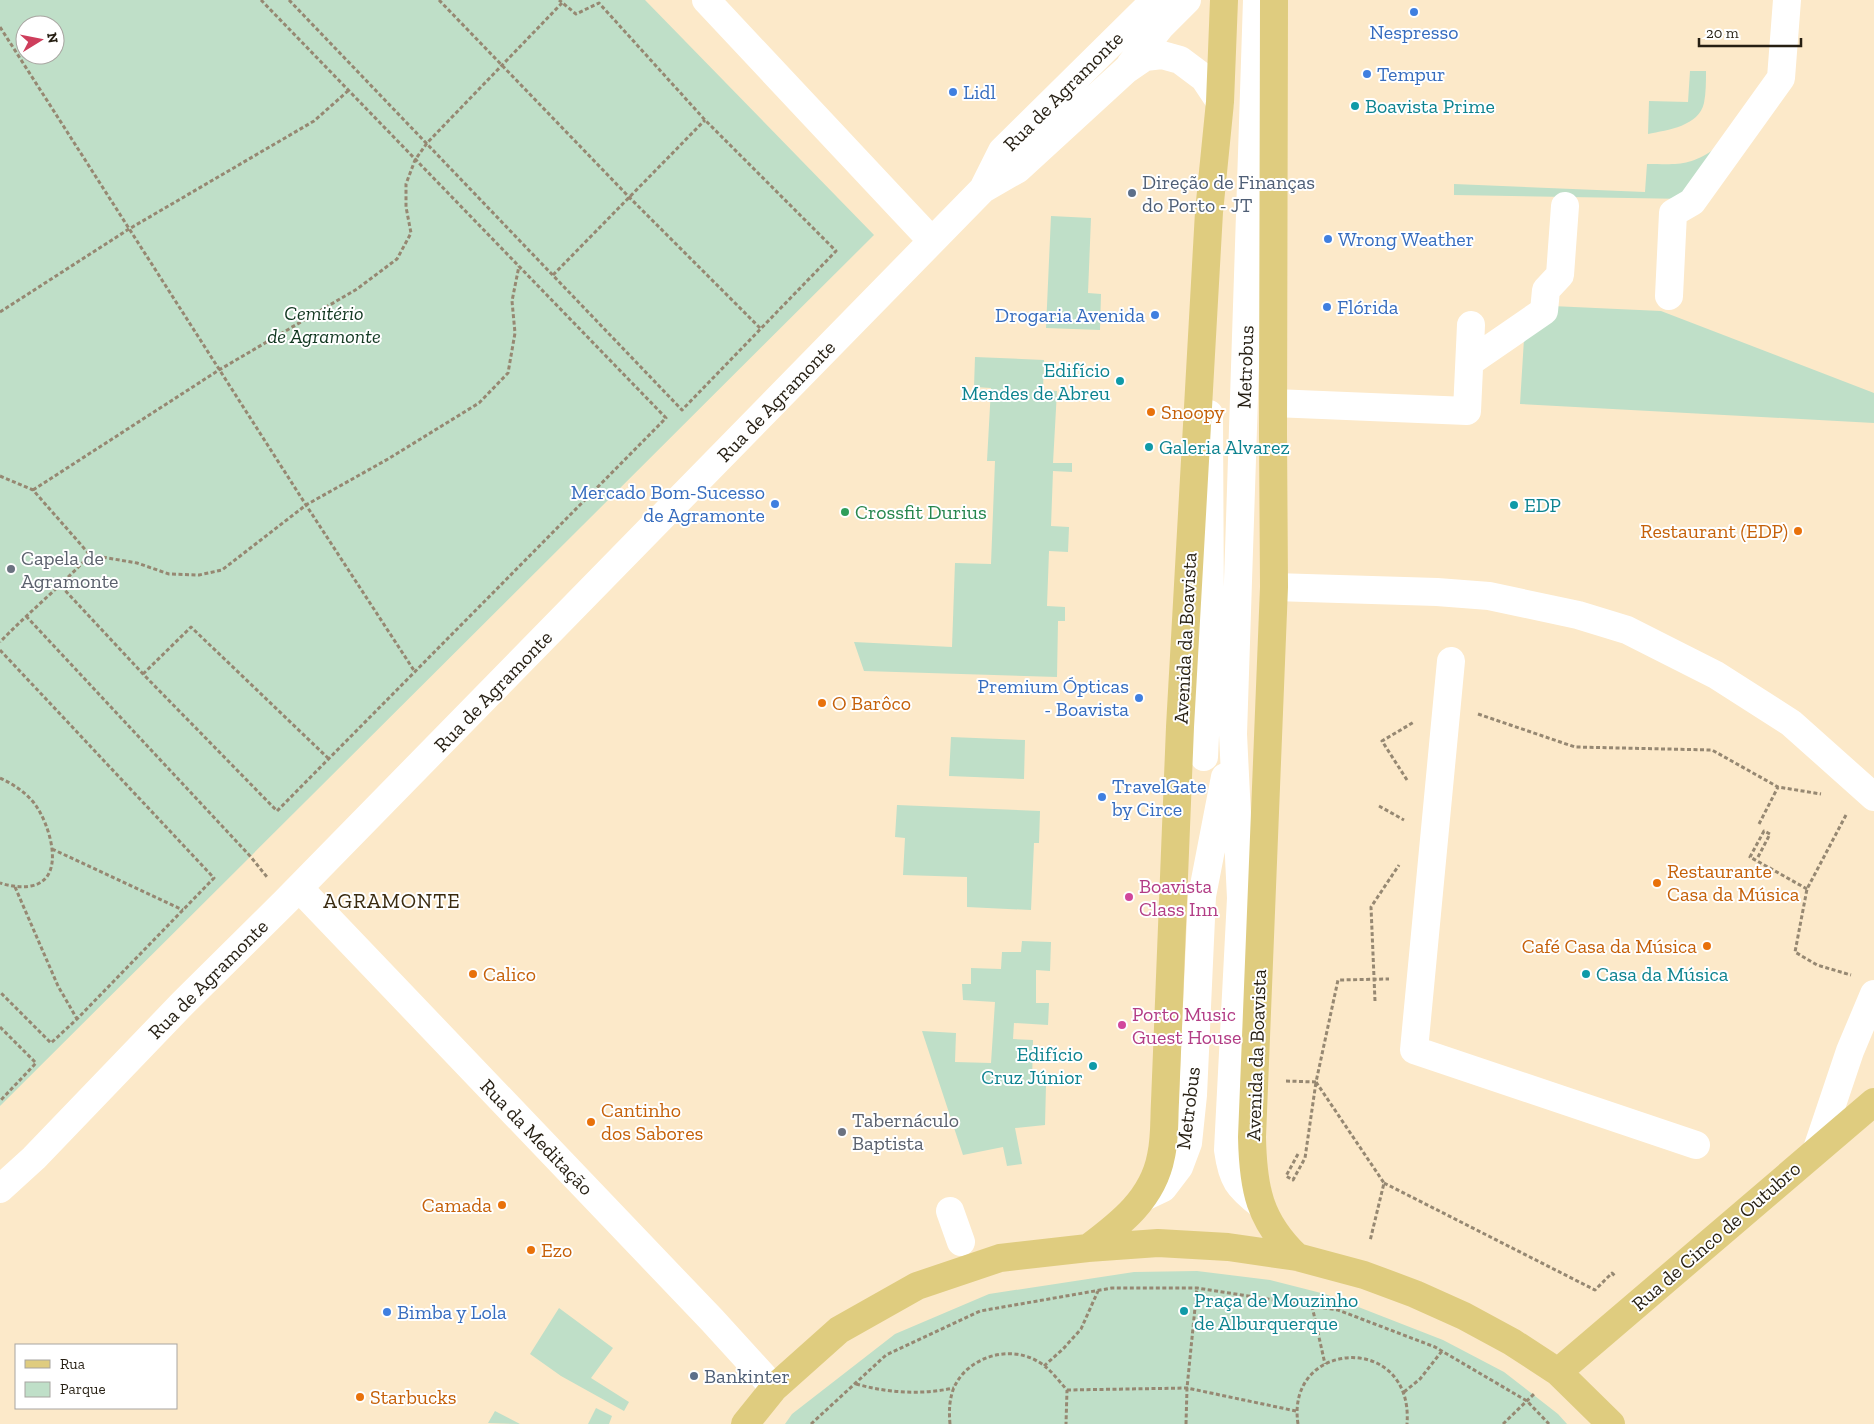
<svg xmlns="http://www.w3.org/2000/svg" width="1874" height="1424" font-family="'Zilla Slab',serif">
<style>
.green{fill:#bfdfc8;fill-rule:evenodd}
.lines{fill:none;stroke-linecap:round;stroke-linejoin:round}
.path{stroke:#968872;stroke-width:3;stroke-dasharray:4 2.5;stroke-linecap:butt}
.minor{stroke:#fff;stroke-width:28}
.major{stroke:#dfcc7f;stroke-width:28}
.shop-dot{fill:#3f7fe0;stroke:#fff;stroke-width:2}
.culture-dot{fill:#0f9aa8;stroke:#fff;stroke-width:2}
.service-dot{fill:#5c6f8a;stroke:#fff;stroke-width:2}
.food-dot{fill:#e8710a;stroke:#fff;stroke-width:2}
.leisure-dot{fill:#2e9e5b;stroke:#fff;stroke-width:2}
.worship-dot{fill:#6b7280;stroke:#fff;stroke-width:2}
.hotel-dot{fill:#d1479c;stroke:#fff;stroke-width:2}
.labels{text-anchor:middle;stroke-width:4;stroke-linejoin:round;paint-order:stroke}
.shop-label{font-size:20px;fill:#366cbe;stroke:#fff;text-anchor:start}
.street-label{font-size:20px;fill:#261f13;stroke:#fff}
.culture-label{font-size:20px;fill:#0d838f;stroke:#fff;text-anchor:start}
.service-label{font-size:20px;fill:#4e5e75;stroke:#fff;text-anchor:start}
.park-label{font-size:20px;font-style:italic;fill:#113720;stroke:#fff}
.food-label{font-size:20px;fill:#c56008;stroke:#fff;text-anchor:start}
.leisure-label{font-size:20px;fill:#27864d;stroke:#fff;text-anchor:start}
.worship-label{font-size:20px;fill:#5b616d;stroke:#fff;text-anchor:start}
.hotel-label{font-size:20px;fill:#b23c85;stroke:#fff;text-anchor:start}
.neighbourhood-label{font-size:21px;letter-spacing:1px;fill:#3a2b10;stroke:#fff}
</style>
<rect width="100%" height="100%" fill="#fce9c9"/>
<path class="green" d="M 0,0 L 645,0 L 874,235 L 0,1106 ZM 25,25 L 55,25 L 55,55 L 25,55 Z
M 1690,71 L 1706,71 C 1706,81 1706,93 1704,103 C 1699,126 1668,130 1648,134 L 1649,101 L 1688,102 Z
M 1713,150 L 1688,199 L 1454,195 L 1454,184 L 1645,192 L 1647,164 C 1675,164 1688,167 1713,150 Z
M 1051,216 L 1091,218 L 1088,293 L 1101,294 L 1100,330 L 1046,328 Z
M 1552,306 L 1661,311 L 1874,393 L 1874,423 L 1520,404 L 1524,339 Z
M 975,357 L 1044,360 L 1043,390 L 1057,391 L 1053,463 L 1072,463 L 1072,472 L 1053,471 L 1051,526 L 1069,527 L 1068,552 L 1049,551 L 1047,606 L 1065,607 L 1065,621 L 1058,621 L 1057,677 L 864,671 L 854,642 L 952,647 L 955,563 L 991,564 L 995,461 L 987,461 L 991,388 L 974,387 Z
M 951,737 L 1025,740 L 1024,779 L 949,776 Z
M 897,805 L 1040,811 L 1039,843 L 1034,843 L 1031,910 L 967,907 L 967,877 L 903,875 L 905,838 L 895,837 Z
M 1022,941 L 1051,942 L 1050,971 L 1036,970 L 1036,1003 L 1049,1003 L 1048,1025 L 1014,1023 L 1013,1039 L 1033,1040 L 1032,1084 L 1046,1085 L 1045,1125 L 1015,1128 L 1022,1164 L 1007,1166 L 1003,1147 L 963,1155 L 922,1031 L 956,1033 L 955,1062 L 991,1063 L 995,1002 L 963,1000 L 962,984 L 971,984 L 971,968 L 1001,969 L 1002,952 L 1021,952 Z
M 1197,1271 L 1270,1280 L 1325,1294 L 1443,1340 L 1504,1372 L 1558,1414 L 1567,1424 L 785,1424 L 792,1414 L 895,1334 L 989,1294 L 1134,1272 Z
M 559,1308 L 613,1348 L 591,1378 L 629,1402 L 624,1411 L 561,1376 L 530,1354 Z
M 596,1408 L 612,1416 L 609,1424 L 588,1424 Z
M 495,1411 L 520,1424 L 488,1423 Z"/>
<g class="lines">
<path class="path" d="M 289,0 L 682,410 L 836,251 L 705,120 L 599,3 L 576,14 L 559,0
M 439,0 L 629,197 L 761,329
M 0,27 L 306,505 L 415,672
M 553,275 L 705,120
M 0,312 L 129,229 L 314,121 L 349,90
M 0,476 L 33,490 L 90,555 C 61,586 29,612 0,642
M 33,490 L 219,370 L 357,289 L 397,259 L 411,233 L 406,207 L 406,184 L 415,160 L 427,143 L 562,3
M 90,555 L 137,563 L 169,574 L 199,575 L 222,570 L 306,505 L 388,459 L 479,403 L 508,373 L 515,333 L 512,301 L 519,266
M 61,586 L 143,674 L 277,811 L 666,418 L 261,0
M 26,616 L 250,856 L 267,877
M 0,650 L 214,878 L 77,1019 L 51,1043 L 0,992
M 143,674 L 191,627 L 329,759
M 1478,714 L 1575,747 L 1712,750 L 1778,787 L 1821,794
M 0,778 C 13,784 25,792 34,803 C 49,822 68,879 31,886 C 20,888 10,886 0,883
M 1407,780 L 1382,741 L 1414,722
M 1379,806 L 1404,820
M 1846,815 L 1807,889 L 1795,952 L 1817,965 L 1851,975
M 1759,824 L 1778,787
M 52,849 L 183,910
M 1758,857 L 1770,834 L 1764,831 L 1750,857 L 1807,889
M 15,887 L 58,986 L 77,1019
M 1375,1001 L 1371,907 L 1399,865
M 0,1027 L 36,1063 L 0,1101
M 1286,1081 L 1316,1082 L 1338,980 L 1389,979
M 1316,1082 L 1384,1183 L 1370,1241
M 1298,1154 L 1286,1176 L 1293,1180 L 1305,1158 L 1316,1082
M 1384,1183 L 1595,1290 L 1612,1273 L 1616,1277
M 1312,1306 L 1325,1364
M 1044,1366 L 1063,1349 L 1081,1329 L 1098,1291
M 856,1384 C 889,1393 920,1395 954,1388
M 1067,1390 L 1187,1388 L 1296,1411
M 1404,1392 L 1420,1379 L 1442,1351
M 811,1424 L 886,1355 L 980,1311 L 1112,1288 L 1197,1288 L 1338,1310 L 1435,1347 L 1527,1401 L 1549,1424
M 950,1424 C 949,1412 949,1402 953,1390 C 965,1358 1008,1344 1037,1361 C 1049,1367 1058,1380 1067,1390 L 1066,1424
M 1186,1424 L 1187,1388 L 1197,1288
M 1298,1424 C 1285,1339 1414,1332 1407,1424
M 1503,1424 L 1534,1394"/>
<path class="minor" d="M 706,0 L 932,241
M 1257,0 L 1233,734 L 1241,898 L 1228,1150 C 1232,1180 1238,1187 1261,1205
M 1130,65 L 1161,26 L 1187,0
M 983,189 L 1002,151 L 1155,0
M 1669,296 L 1673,213 L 1692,202 L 1781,78 L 1787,0
M 1470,362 L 1544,311 L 1546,290 L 1560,275 L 1565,206
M 1274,403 L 1467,411 L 1471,325
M 1274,587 L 1437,592 L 1489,596 L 1578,615 L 1627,630 L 1716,675 L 1791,723 L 1874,797
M 1451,661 L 1414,1050 L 1696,1145
M 1204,757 L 1210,629 L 1209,414
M 299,888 L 712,1320 L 774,1388
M 1817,1149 L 1850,1051 L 1874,994
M 0,1189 L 34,1158 L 183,1003 L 286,901 L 983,189 L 1018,169 L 1126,70 L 1145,57 L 1162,55 L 1180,60 L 1204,78 L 1220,102
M 1144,1197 L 1163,1188 L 1179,1167 L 1188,1143 L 1193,1095 L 1202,896 L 1225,777
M 950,1211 L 961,1242"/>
<path class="major" d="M 1274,0 L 1273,434 L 1274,587 L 1252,1137 C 1253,1188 1259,1221 1297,1257
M 1088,1248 C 1120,1224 1153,1199 1161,1156 C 1165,1139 1164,1119 1165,1102 L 1180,727 L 1209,212 L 1220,102 L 1224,0
M 1558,1372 L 1874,1102
M 745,1424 L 774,1388 L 839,1330 L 917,1286 L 1000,1258 L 1088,1248 L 1158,1243 L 1228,1247 L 1297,1257 L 1364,1275 L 1415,1294 L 1464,1316 L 1512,1342 L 1558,1372 L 1611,1424"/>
</g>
<g class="shop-dot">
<circle cx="1414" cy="12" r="5"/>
<circle cx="1367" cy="74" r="5"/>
<circle cx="953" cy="92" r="5"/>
<circle cx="1328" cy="239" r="5"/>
<circle cx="1327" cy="307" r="5"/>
<circle cx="1155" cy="315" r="5"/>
<circle cx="775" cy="504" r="5"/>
<circle cx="1139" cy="698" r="5"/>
<circle cx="1102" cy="797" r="5"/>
<circle cx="387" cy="1312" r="5"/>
</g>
<g class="culture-dot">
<circle cx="1355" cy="106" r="5"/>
<circle cx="1120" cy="381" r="5"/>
<circle cx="1149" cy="447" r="5"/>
<circle cx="1514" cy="505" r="5"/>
<circle cx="1586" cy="974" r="5"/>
<circle cx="1093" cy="1066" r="5"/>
<circle cx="1184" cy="1311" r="5"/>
</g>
<g class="service-dot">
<circle cx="1132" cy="193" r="5"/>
<circle cx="694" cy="1376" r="5"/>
</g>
<g class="food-dot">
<circle cx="1151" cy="412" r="5"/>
<circle cx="1798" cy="531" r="5"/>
<circle cx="822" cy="703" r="5"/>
<circle cx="1657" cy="883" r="5"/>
<circle cx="1707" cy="946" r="5"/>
<circle cx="473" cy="974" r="5"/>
<circle cx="591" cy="1122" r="5"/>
<circle cx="502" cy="1205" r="5"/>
<circle cx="531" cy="1250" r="5"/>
<circle cx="360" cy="1397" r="5"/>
</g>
<circle class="leisure-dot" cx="845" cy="512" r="5"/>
<g class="worship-dot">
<circle cx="11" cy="569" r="5"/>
<circle cx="842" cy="1132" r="5"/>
</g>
<g class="hotel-dot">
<circle cx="1129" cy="897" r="5"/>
<circle cx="1122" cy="1025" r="5"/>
</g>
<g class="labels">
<g class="shop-label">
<text x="1414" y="39" text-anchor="middle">Nespresso</text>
<text x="1377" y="81">Tempur</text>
<text x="963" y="99">Lidl</text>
<text x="1338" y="246">Wrong Weather</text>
<text x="1337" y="314">Flórida</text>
<text x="1145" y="322" text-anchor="end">Drogaria Avenida</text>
<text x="765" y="499" text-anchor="end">Mercado Bom-Sucesso<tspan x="765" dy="23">de Agramonte</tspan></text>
<text x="1129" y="693" text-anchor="end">Premium Ópticas<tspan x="1129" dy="23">- Boavista</tspan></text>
<text x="1112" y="793">TravelGate<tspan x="1112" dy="23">by Circe</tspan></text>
<text x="397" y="1319">Bimba y Lola</text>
</g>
<g class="street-label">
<text transform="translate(1063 91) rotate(-45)" y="7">Rua de Agramonte</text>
<text transform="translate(1245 367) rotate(-88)" y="7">Metrobus</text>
<text transform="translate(776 401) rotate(-46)" y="7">Rua de Agramonte</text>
<text transform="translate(1185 638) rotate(-87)" y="7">Avenida da Boavista</text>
<text transform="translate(493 691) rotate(-46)" y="7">Rua de Agramonte</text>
<text transform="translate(208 979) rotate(-45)" y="7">Rua de Agramonte</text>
<text transform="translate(1256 1055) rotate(-88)" y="7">Avenida da Boavista</text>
<text transform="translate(1188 1108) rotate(-83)" y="7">Metrobus</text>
<text transform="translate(537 1137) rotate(46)" y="7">Rua da Meditação</text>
<text transform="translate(1716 1236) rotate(-41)" y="7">Rua de Cinco de Outubro</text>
</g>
<g class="culture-label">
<text x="1365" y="113">Boavista Prime</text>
<text x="1110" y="377" text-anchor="end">Edifício<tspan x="1110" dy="23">Mendes de Abreu</tspan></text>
<text x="1159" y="454">Galeria Alvarez</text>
<text x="1524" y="512">EDP</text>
<text x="1596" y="981">Casa da Música</text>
<text x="1083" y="1061" text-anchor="end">Edifício<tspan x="1083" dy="23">Cruz Júnior</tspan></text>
<text x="1194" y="1307">Praça de Mouzinho<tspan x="1194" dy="23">de Alburquerque</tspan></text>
</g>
<g class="service-label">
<text x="1142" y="189">Direção de Finanças<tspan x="1142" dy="23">do Porto - JT</tspan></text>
<text x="704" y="1383">Bankinter</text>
</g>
<g class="park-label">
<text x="324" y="320">Cemitério<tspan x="324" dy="23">de Agramonte</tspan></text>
</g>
<g class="food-label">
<text x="1161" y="419">Snoopy</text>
<text x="1788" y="538" text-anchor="end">Restaurant (EDP)</text>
<text x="832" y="710">O Barôco</text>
<text x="1667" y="878">Restaurante<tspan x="1667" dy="23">Casa da Música</tspan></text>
<text x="1697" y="953" text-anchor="end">Café Casa da Música</text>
<text x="483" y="981">Calico</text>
<text x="601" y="1117">Cantinho<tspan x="601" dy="23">dos Sabores</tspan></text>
<text x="492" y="1212" text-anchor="end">Camada</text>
<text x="541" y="1257">Ezo</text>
<text x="370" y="1404">Starbucks</text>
</g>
<g class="leisure-label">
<text x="855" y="519">Crossfit Durius</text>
</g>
<g class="worship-label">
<text x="21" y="565">Capela de<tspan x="21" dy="23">Agramonte</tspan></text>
<text x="852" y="1127">Tabernáculo<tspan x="852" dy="23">Baptista</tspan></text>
</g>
<g class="hotel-label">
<text x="1139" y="893">Boavista<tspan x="1139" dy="23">Class Inn</tspan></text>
<text x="1132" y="1021">Porto Music<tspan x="1132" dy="23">Guest House</tspan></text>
</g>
<g class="neighbourhood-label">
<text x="392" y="908">AGRAMONTE</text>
</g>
</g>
<rect x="15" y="1344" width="162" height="65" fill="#ffffff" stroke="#a8a5a1"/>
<rect x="25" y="1360" width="25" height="8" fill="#dfcc7f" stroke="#a8a5a1"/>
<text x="60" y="1369" font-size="15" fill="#261f13">Rua</text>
<rect x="25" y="1382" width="25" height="15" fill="#bfdfc8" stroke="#a8a5a1"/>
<text x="60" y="1394" font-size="15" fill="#261f13">Parque</text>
<g transform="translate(40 40) rotate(80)"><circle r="24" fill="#ffffff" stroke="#a8a5a1"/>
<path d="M0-4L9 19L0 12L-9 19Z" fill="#ce3e5c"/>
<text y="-8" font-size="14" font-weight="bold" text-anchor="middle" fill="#261f13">N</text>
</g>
<path d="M1699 38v8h102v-8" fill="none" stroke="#261f13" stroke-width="2.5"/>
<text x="1706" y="38" font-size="15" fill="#261f13" stroke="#ffffff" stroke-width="4" paint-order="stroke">20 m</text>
</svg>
